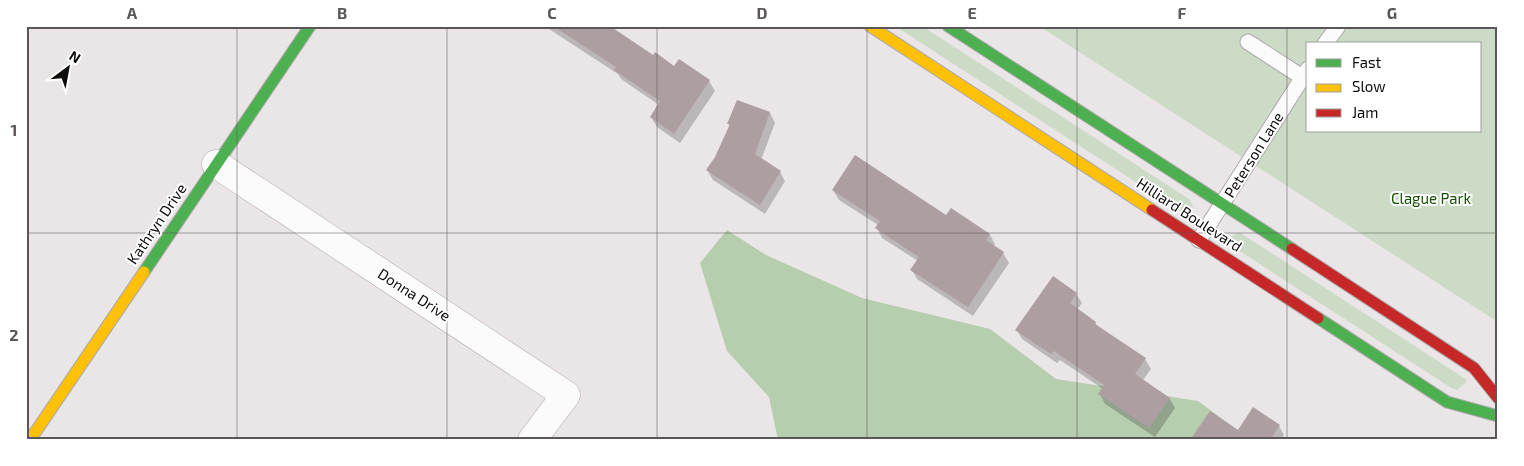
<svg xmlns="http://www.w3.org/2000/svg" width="1524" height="466" font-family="'Exo 2',sans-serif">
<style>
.green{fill:#cbdbc5;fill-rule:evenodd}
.forest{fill:#b6cdae}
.shadow{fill:#0003}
.building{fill:#ad9ea2}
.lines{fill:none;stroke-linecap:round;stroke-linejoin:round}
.lane-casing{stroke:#aca8aa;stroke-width:17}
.street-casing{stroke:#aca8aa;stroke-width:29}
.fast-casing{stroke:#aca8aa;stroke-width:13}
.slow-casing{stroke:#aca8aa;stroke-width:13}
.jam-casing{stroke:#aca8aa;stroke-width:13}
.lane{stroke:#fcfbfb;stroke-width:15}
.street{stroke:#fcfbfb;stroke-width:28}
.fast{stroke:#4caf50;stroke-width:11}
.slow{stroke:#ffc107;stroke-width:11}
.jam{stroke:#c62828;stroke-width:11}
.grid{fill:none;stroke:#5b5758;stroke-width:1;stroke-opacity:0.55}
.labels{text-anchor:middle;stroke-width:4;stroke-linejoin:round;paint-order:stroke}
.street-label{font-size:15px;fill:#0e0b0b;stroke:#fff}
.park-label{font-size:15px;fill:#155300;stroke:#fff}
.neatline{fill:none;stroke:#5b5758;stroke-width:2}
.grid-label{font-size:16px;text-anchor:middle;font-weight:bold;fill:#5b5758}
</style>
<rect width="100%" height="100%" fill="#eae5e6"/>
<path class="green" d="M 895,26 L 922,26 L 1189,199 L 1193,206 C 1190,212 1188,212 1182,212 Z
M 1039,26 L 1498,26 L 1498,322 ZM 1308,44 L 1480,44 L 1480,131 L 1308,131 Z
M 1238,233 L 1242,234 L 1464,378 L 1467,380 L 1464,384 L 1457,390 L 1453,389 L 1235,248 L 1231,240 L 1233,236 Z"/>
<path class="forest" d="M 727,230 L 766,255 L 862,298 L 990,329 L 1056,379 L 1198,401 L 1251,440 L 778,440 L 769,397 L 727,351 L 700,263 Z"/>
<path class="shadow" d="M 547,26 L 616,26 L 613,30 L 653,57 L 674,67 L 679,60 L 709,81 L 715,91 L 680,143 L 657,127 L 651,117 L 659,105 L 621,79 L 618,74 L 549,29 Z
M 770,113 L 775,123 L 761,160 L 780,172 L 785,181 L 765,214 L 713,180 L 707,170 L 716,157 L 730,126 L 728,124 Z
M 833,190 L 947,217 L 951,209 L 990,235 L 995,244 L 993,247 L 1003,253 L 1009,263 L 973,316 L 917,279 L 912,270 L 918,261 L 882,238 L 877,228 L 878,225 L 839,200 Z
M 1076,294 L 1082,303 L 1077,310 L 1095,323 L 1098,327 L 1145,359 L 1151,369 L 1143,380 L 1169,398 L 1175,408 L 1155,437 L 1105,404 L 1100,394 L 1103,389 L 1060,360 L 1057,363 L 1022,339 L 1017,330 Z
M 1279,426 L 1284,435 L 1281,440 L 1192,440 Z"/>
<path class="building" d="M 553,26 L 610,26 L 653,55 L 655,52 L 674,66 L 679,59 L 710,80 L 674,134 L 650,117 L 660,101 L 614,70 L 616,67 Z
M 737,100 L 770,112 L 755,154 L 781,171 L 760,205 L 706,170 L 715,157 L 730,124 L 727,124 Z
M 855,155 L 946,215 L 951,208 L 990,234 L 986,240 L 1004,252 L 968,307 L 910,270 L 919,257 L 875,228 L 880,221 L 832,190 Z
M 1053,276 L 1077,293 L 1070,303 L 1096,322 L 1095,324 L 1146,358 L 1135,374 L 1170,398 L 1149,428 L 1098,394 L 1104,385 L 1054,351 L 1051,354 L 1015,330 Z
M 1253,407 L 1280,425 L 1270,440 L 1190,440 L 1210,411 L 1238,430 Z"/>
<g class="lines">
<defs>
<path id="lane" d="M 1248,42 L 1302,77
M 1325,44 L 1338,26
M 1199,240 L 1308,69"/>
<path id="street" d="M 216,164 L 566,395 L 532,440"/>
<path id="fast" d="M 948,26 L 1292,249
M 144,272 L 310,26
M 1318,318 L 1447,402 L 1498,416"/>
<path id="slow" d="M 870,26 L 1152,210
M 30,440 L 144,272"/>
<path id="jam" d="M 1152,210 L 1318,318
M 1292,249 L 1474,368 L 1498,398"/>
</defs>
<use href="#lane" class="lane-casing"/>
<use href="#street" class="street-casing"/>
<use href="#fast" class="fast-casing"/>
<use href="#slow" class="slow-casing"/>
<use href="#jam" class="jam-casing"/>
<use href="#lane" class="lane"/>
<use href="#street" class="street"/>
<use href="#fast" class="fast"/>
<use href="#slow" class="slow"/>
<use href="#jam" class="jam"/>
</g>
<path class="grid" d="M 237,26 L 237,440M 447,26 L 447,440M 657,26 L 657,440M 867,26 L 867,440M 1077,26 L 1077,440M 1287,26 L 1287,440M 26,233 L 1498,233"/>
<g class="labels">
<g class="street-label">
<text transform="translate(1254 155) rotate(-58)" y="5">Peterson Lane</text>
<text transform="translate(1189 215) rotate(33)" y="5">Hilliard Boulevard</text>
<text transform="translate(157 224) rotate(-56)" y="5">Kathryn Drive</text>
<text transform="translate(414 295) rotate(33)" y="5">Donna Drive</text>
</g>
<g class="park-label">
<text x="1431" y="204">Clague Park</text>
</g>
</g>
<rect width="1524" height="466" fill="none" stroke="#ffffff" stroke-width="55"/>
<rect x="1306" y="42" width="175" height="90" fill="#ffffff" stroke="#9f9d9d"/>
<rect x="1316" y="59" width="25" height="8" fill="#4caf50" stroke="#9f9d9d"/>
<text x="1352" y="68" font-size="15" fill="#0e0b0b">Fast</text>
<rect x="1316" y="84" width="25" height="8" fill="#ffc107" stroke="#9f9d9d"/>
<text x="1352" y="92" font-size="15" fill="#0e0b0b">Slow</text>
<rect x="1316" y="109" width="25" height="8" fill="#c62828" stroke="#9f9d9d"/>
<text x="1352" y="118" font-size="15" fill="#0e0b0b">Jam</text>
<g transform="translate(68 68) rotate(32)" stroke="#ffffff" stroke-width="4" paint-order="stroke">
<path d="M0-4L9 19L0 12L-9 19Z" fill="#0e0b0b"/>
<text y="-8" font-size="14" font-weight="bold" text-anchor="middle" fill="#0e0b0b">N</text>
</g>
<rect x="28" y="28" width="1468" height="410" class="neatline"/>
<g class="grid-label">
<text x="132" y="19">A</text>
<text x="342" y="19">B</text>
<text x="552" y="19">C</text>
<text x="762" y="19">D</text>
<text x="972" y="19">E</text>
<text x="1182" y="19">F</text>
<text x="1392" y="19">G</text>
<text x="14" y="136">1</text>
<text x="14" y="341">2</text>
</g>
</svg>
